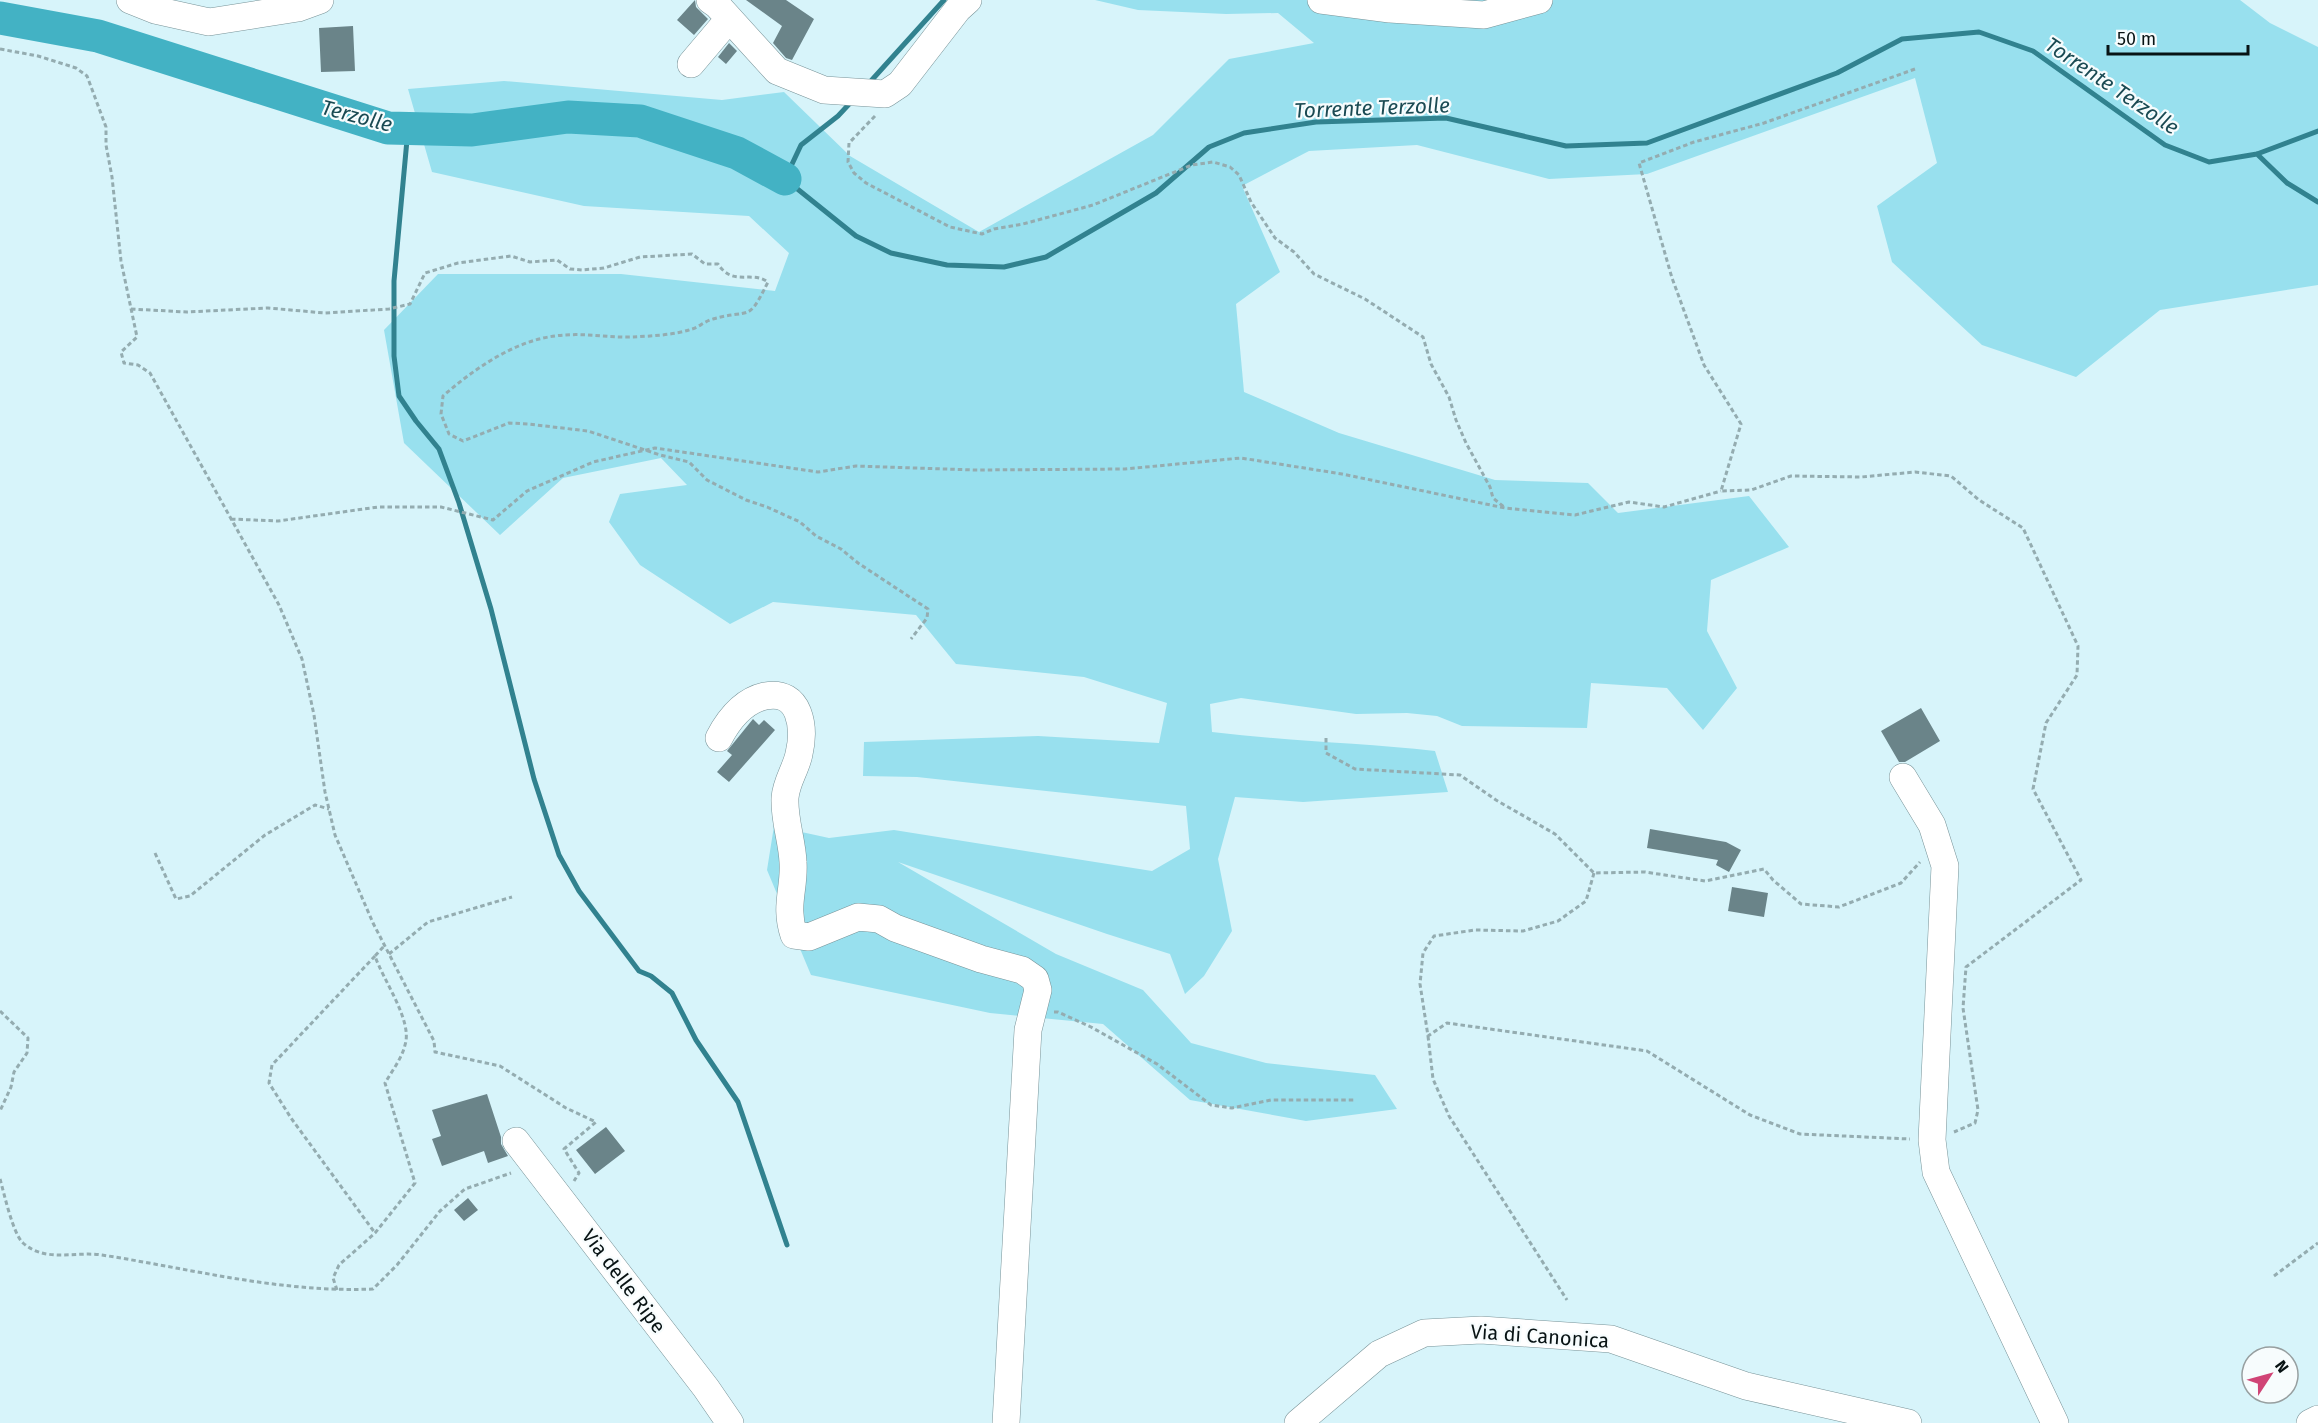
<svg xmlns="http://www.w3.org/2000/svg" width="2318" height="1423" font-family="'Fira Sans',sans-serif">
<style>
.green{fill:#98e0ee}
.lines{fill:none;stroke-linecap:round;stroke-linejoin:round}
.stream{stroke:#31828f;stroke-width:5}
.river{stroke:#43b2c4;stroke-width:33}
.building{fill:#6a8489}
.minor-casing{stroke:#789398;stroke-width:28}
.path{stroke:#94acb0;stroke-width:3;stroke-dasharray:4.5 3;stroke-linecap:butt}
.minor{stroke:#fff;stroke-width:27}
.labels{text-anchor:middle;stroke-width:4.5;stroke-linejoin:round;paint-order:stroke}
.street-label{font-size:20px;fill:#081314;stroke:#f7fcfd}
.water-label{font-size:21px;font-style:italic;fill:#1a4a53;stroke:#f7fcfd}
</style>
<rect width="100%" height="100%" fill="#d7f4fa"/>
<path class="green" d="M 1095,0 L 2240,0 L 2270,23 L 2318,47 L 2318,285 L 2160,310 L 2076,377 L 1982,345 L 1892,262 L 1877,206 L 1937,163 L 1915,78 L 1647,174 L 1549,179 L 1417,145 L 1309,151 L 1242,186 L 1280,272 L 1236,304 L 1244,392 L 1339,433 L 1495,480 L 1588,483 L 1618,513 L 1749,496 L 1789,547 L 1711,580 L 1707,631 L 1737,688 L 1703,730 L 1667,688 L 1591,683 L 1587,728 L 1462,726 L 1437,716 L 1407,713 L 1356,714 L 1241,698 L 1210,704 L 1212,732 C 1286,741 1361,743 1435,751 L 1448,792 L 1303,802 L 1235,797 L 1218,859 L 1232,931 L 1204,976 L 1185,994 L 1170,954 L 1107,934 L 898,862 L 1056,954 L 1143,990 L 1191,1043 L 1266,1063 L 1375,1075 L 1397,1109 L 1306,1121 L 1190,1100 L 1103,1024 L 990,1013 L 811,975 L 767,870 L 774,826 L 829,838 L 894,830 L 1152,871 L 1190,849 L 1186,806 L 917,777 L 863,776 L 864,742 L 1038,736 L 1159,743 L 1167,703 L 1084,677 L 956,664 L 916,615 L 773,602 L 730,624 L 640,565 L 609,522 L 620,494 L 687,485 L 661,458 L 563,478 L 500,535 L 404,443 L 384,330 L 438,274 L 621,274 L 775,291 L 789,253 L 749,216 L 584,206 L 432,172 L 408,89 L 504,81 L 722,100 L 784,92 L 850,156 L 979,232 L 1153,135 L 1229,59 L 1314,43 L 1278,13 L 1226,14 L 1138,10 Z"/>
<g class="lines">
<path class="stream" d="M 870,82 L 944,0
M 852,101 L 838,116 L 801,145 L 785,179 L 856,236 L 891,253 L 947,265 L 1004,267 L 1046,257 L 1156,193 L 1209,147 L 1244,133 L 1316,122 L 1446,118 L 1566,146 L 1647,143 L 1837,73 L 1902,39 L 1979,32 L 2033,51 L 2165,145 L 2209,162 L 2257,154 L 2318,131
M 408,129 L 394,281 L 394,356 L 399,396 L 416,421 L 439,449 L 459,503 L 491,609 L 534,779 L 559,855 L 579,891 L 639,971 L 651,976 L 672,993 L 696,1040 L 738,1102 L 787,1245
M 2257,154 L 2287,183 L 2318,202"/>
<path class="river" d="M 0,18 L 98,36 L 388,128 L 472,130 L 568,117 L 640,121 L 737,153 L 785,179"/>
</g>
<path class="building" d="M 695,0 L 696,7 L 708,19 L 694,35 L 677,20 Z
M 746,0 L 786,0 L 814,19 L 792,60 L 786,58 L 773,43 L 782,26 Z
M 353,26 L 355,71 L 321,72 L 319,28 Z
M 729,43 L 737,51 L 726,64 L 718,57 Z
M 1921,708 L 1940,741 L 1905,762 L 1899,762 L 1881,731 Z
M 753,719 L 759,725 L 764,720 L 775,730 L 729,782 L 717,772 L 732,755 L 727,751 Z
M 1650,829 L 1726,842 L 1741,850 L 1729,872 L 1716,865 L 1718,860 L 1647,848 Z
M 1732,887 L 1768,893 L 1764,917 L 1728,911 Z
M 487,1094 L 501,1137 L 501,1144 L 508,1156 L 488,1163 L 484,1151 L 442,1166 L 432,1139 L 441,1136 L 432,1110 Z
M 606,1127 L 625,1151 L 595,1174 L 576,1150 Z
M 468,1198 L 478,1210 L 464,1221 L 454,1210 Z"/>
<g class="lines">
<defs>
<path id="minor" d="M 130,0 L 155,10 L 209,22 L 298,8 L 320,0
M 710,0 L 717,5 L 777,71 L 824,90 L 885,94 L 900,84 L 958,9 L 968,0
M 1321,0 L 1390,9 L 1484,15 L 1539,0
M 691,64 L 729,19
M 719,738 C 729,719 743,701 765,696 C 801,689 805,728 799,754 C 796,769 786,782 785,798 C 784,820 792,840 793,862 C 795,888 784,906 794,935 L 809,937 L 858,917 L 879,919 L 895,928 L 981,959 L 1022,970 L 1035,979 L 1038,990 L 1028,1030 L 1006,1423
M 1903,777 L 1932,825 L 1945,866 L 1932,1140 L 1936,1172 L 2055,1423
M 516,1141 L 706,1388 L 730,1423
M 1298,1423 L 1379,1354 L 1424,1333 L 1481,1330 L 1611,1339 L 1746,1386 L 1908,1423
M 2310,1423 L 2318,1419"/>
</defs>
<use href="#minor" class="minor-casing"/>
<path class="path" d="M 0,49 L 38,56 L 76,68 L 87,76 L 106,127 L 106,145 L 112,177 L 121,261 L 137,337 L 121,352 L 124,363 L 138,365 L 150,373 L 279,605 L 302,659 L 314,715 L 325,792 L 335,835 L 373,923 L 434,1041 L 435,1052 L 500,1066 L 566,1108 L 596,1122 L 564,1149 L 579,1173 L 574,1181
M 1915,69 L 1764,123 L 1694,142 L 1639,163 L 1672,278 L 1704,365 L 1741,424 L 1721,491 L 1751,490 L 1791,476 L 1861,477 L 1915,472 L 1951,476 L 1979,500 L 2023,528 L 2078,646 L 2077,675 L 2046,723 L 2033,789 L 2081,880 L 1966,967 L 1963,1008 L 1978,1110 L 1975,1123 L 1954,1132
M 875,116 L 849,143 L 848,162 L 854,173 L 866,183 L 950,227 L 982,234 L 994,229 L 1023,224 L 1093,205 L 1192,165 L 1213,162 L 1230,167 L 1239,175 L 1251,202 L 1275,238 L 1294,252 L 1314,274 L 1365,299 L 1423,337 L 1431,364 L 1449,397 L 1456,420 L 1466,443 L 1490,487 L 1493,498 L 1504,507
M 131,309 L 187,312 L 268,308 L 325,313 L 389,309 L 410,304 L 425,273 L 458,263 L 511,256 L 530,262 L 557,260 L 570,269 L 582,270 L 604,268 L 640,257 L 692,254 L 705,264 L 718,264 C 733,287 751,270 768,282 C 747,324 752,308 713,319 C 705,321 699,327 692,329 C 675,335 651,336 633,337 C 607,338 583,332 555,336 C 514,341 474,369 443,396 L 441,414 L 449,434 L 463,441 L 509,423 L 528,424 L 588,431 L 660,455 L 689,462 L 707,480 L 746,500 L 767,507 L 800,522 L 816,536 L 841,549 L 858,563 L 928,609 L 927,618 L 911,639
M 231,519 L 278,521 L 378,507 L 441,507 L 493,520 L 527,491 L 593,462 L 655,448 L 818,472 L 856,466 L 976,470 L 1125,469 L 1241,458 L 1342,474 L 1505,508 L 1575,515 L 1629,502 L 1664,507 L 1721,491
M 1326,738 L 1326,753 L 1355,769 L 1460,775 L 1496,800 L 1555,834 L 1594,873 L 1645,872 L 1705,881 L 1764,869 L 1773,880 L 1801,904 L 1839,907 L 1901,883 L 1920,862
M 155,853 L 176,899 L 190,896 L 265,835 L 315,805 L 329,809
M 1594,873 L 1586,901 L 1558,921 L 1523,931 L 1475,930 L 1434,936 L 1423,953 L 1420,984 L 1428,1036 L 1447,1023 L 1647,1051 L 1750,1115 L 1800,1134 L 1910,1139
M 389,954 L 428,922 L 512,897
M 375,956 L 272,1065 L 269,1083 L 291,1118 L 375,1233
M 0,1011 L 28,1038 L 27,1053 L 14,1072 L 11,1087 L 0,1111
M 1054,1012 L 1058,1012 L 1091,1027 L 1157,1064 L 1211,1105 L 1232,1108 L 1271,1100 L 1354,1100
M 1428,1036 L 1433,1079 L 1449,1116 L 1567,1300
M 0,1179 C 4,1193 13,1234 23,1243 C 46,1263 74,1251 102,1255 C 192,1269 281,1293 373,1289 L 397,1265 L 440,1211 L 465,1189 L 511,1173
M 2274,1276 L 2318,1243
M 337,1290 L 333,1278 L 339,1265 L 375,1233 L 415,1183 L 385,1083 C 392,1071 402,1058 405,1045 C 413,1021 383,980 375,956 L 384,946"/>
<use href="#minor" class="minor"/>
</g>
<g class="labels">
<g class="street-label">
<text transform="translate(624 1281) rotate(53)" y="7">Via delle Ripe</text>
<text transform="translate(1540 1336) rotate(4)" y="7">Via di Canonica</text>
</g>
<g class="water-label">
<text transform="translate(2112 86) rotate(34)" y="7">Torrente Terzolle</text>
<text transform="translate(1372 108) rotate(-2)" y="7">Torrente Terzolle</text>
<text transform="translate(357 116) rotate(15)" y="7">Terzolle</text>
</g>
</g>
<g transform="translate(2270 1375) rotate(54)"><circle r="28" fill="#f7fcfd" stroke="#979fa0" stroke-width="1.5"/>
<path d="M0-4.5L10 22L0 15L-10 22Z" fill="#d04476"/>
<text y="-9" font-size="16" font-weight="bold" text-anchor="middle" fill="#081314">N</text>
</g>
<path d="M2108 45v9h140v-9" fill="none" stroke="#081314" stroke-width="3"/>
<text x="2117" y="45" font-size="18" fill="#081314" stroke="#f7fcfd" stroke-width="4.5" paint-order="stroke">50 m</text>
</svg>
